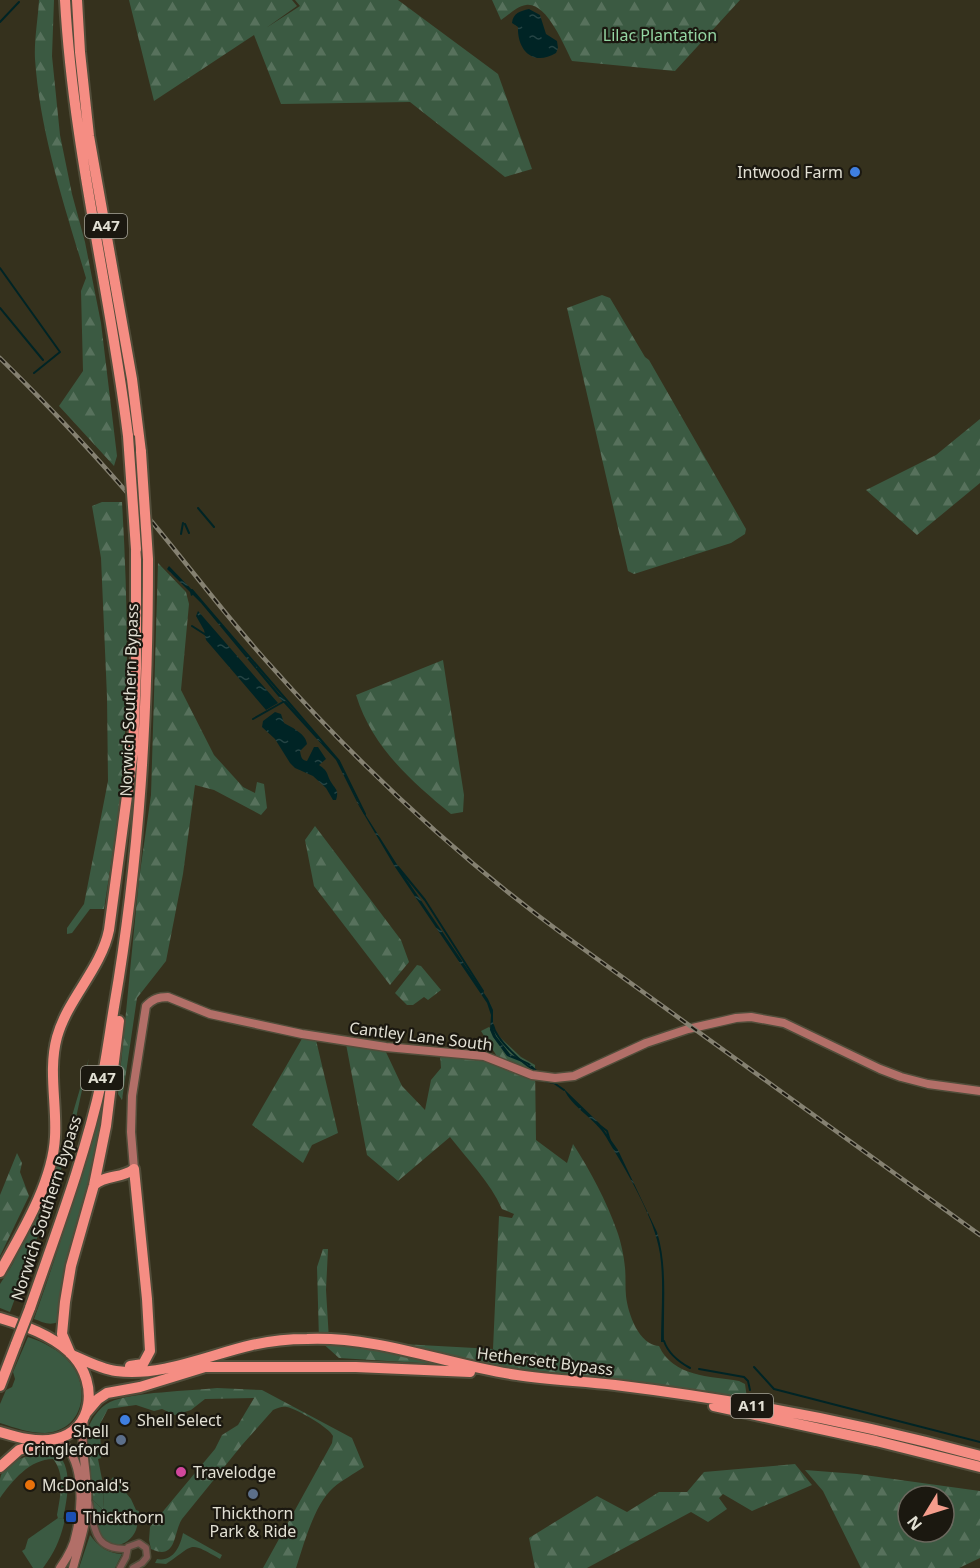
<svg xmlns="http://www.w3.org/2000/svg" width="980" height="1568" font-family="'Noto Sans',sans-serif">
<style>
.grass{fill:#3b5a42}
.forest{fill:url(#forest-firs);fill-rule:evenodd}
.water{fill:url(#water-ripples)}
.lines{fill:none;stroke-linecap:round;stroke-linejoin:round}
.stream{stroke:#002425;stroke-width:2}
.street-casing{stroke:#514d3a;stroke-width:9}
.secondary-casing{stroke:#514d3a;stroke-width:11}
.highway-casing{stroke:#514d3a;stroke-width:14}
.street{stroke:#845954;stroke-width:6}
.secondary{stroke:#b26f68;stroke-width:8}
.highway{stroke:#f58d83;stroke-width:10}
.rail-casing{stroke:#858171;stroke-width:4.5}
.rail{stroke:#1b1810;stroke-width:2;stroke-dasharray:7;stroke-linecap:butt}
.highway-bridge-casing{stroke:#514d3a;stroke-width:14;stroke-linecap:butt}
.highway-bridge{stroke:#f58d83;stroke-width:10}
.shop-dot{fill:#3f7fe0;stroke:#1b1810;stroke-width:2}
.service-dot{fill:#5c6f8a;stroke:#1b1810;stroke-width:2}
.hotel-dot{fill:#d1479c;stroke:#1b1810;stroke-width:2}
.food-dot{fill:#e8710a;stroke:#1b1810;stroke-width:2}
.transit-dot{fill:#1a4fb4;stroke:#1b1810;stroke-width:2}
.labels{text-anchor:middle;stroke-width:4.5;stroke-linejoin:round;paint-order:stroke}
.shield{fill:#1b1810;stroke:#a6a499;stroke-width:1.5}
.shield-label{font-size:15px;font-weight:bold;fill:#e2e0d4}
.park-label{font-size:16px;fill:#95d6a3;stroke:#1b1810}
.poi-label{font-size:16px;fill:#e2e0d4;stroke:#1b1810;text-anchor:start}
.street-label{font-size:16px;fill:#e2e0d4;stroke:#1b1810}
</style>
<defs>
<pattern id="forest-firs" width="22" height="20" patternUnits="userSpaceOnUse" patternTransform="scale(1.5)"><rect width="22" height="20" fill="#3b5a42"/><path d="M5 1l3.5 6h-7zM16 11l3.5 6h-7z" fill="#57715c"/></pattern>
<pattern id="water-ripples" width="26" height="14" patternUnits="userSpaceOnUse" patternTransform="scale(1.5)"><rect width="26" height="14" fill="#002425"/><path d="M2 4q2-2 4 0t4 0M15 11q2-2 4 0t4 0" fill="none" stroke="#254444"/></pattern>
</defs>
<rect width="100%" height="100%" fill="#35311d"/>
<path class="grass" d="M 89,1058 L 74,1127 L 53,1195 L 10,1312 L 0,1308 L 0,1284 L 12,1265 L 40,1208 L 62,1150 Z
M 107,1071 L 103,1127 L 89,1185 L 86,1191 L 86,1195 L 67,1263 L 58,1322 C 49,1326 43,1322 34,1319 C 63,1237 89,1156 107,1071 Z
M 28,1337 C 43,1342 60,1350 71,1364 C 91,1389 83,1431 45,1433 C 30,1433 15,1428 0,1423 L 0,1404 L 6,1390 L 12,1387 L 15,1379 L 13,1372 Z
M 113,1477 L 131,1499 L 136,1510 L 139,1511 C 138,1517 138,1524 136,1530 C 130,1545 112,1551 101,1538 C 94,1528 94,1511 93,1500 L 103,1510 L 104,1489 Z
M 58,1518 L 65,1519 C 61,1538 55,1552 43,1568 L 33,1568 L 22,1551 L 25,1549 L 28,1539 Z
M 183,1533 L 222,1555 L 220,1559 C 187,1540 195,1545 166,1564 L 155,1563 L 157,1559 C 173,1562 180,1547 183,1533 Z
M 90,1535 C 99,1547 107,1553 122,1554 L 115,1568 L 79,1568 Z"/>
<path class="forest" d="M 39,0 L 54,0 L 52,56 L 60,135 L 72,194 L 85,242 L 101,323 L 117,456 L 114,466 L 59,406 L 83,371 L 81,291 L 86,278 C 65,207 40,134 35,59 C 34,40 38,19 39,0 Z
M 129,0 L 292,0 L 297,6 L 266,28 L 300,6 L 295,0 L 398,0 L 498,74 L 532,169 L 505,177 L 410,102 L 281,104 L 254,35 L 154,101 Z
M 492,0 L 740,0 L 675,71 L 572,61 C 564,46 547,2 526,5 C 517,6 509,15 501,20 Z
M 602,295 L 610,298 L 645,357 L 649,360 L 746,529 L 745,534 L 731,543 L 634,574 L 628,571 L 567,308 Z
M 980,419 L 980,483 L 917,535 L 866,490 L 936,455 Z
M 102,502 L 122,502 C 127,586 129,670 124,754 C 121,806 112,858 104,909 L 90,909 L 72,933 L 67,934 L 67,928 L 84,904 L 108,781 L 107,697 L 101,558 L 92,506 Z
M 158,563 L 186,592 L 189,604 L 181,690 L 214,755 L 243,787 L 255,793 L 257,782 L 264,784 L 267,808 L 261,815 L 214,790 L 195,785 L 183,874 L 166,961 L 137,998 L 122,1100 L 118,1094 L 139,879 L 151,795 Z
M 443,660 L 464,795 L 463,812 L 451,814 C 411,781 372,747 356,695 Z
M 315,826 L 401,940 L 409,962 L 390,985 L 314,886 L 305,840 Z
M 417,965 L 421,966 L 441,990 L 428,1000 L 424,997 L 413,1005 L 407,1005 L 395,993 Z
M 489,1027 L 521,1057 L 535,1065 L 536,1140 L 567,1163 L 573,1144 C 591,1172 606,1200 617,1231 C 621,1242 624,1256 625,1268 C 626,1277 625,1287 626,1296 C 628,1314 639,1345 659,1346 C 673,1377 710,1376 739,1381 L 745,1384 L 747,1398 L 624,1380 L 520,1369 L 339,1358 L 319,1340 L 317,1267 L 323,1249 L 328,1249 L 326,1290 L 329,1340 L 493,1349 L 499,1216 L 512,1218 L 514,1214 L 502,1209 C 490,1182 468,1160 450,1137 L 398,1181 L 367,1155 L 346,1044 L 385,1050 L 402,1086 L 425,1110 L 431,1080 L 441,1068 L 440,1054 L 498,1058 L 481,1031 Z
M 303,1037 L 316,1040 L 338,1133 L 312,1145 L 303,1163 L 252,1125 Z
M 17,1153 L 22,1163 L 20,1172 L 29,1196 L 0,1256 L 0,1195 Z
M 217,1388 L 262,1390 L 352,1438 L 364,1467 C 354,1474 342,1480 333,1488 C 314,1505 304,1544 296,1568 L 263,1568 L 332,1443 L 333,1436 C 330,1428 297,1409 287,1407 C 282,1406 278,1408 273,1410 L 242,1445 L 182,1519 C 173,1533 177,1561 151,1549 L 149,1540 L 150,1527 L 215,1449 L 222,1435 L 238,1425 L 254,1398 L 205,1399 L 191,1410 L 175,1415 L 162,1409 L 154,1411 L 136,1405 L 108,1409 L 100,1424 L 101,1458 L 98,1459 L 104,1489 L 103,1510 L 93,1500 L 87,1431 C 91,1420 98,1408 110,1402 C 131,1392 191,1391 217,1388 Z
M 53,1451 C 75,1463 67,1499 63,1519 L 58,1518 L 57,1515 C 60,1496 66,1475 53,1459 C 30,1459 12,1481 0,1498 C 0,1492 0,1485 0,1479 C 4,1458 36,1454 53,1451 Z
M 795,1464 L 812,1485 L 752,1511 L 723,1494 L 719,1498 L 727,1509 L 708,1522 L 691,1512 L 587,1568 L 535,1568 L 529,1538 L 597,1496 L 627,1512 L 659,1492 L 687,1492 L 704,1472 Z
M 805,1470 L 857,1474 L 980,1491 L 980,1558 L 959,1568 L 861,1568 L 823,1491 ZM 908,1496 L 944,1496 L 944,1532 L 908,1532 Z"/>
<path class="water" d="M 529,9 L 540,15 L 546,34 L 557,41 L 558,48 L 556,53 C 533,67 517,50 518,27 L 512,23 C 513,13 520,11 529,9 Z
M 169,566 L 195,593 L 277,691 L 339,761 L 360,806 L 403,874 L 488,999 L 493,1010 L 493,1028 L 496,1036 L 510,1054 L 529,1063 L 539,1072 L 536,1072 L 527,1064 L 507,1056 L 493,1037 L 490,1030 L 491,1015 L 487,1003 L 395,867 L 359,806 L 336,760 L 283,702 L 201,603 L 193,595 L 191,596 L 190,592 L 167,569 Z
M 198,611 L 278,703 L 266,710 L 206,640 L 204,630 L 196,616 Z
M 275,712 L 281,714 L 284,723 C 293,728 306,734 307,744 L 300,751 C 301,756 301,760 307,761 L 314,747 L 318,747 L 326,759 L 319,765 C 329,772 326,773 331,782 C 336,790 339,790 336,800 L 333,800 L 326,788 L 313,776 L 295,768 L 290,763 L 275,739 L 262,727 L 263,721 Z
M 564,1089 L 599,1123 L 618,1150 L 657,1232 C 668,1267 663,1306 664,1342 L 661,1342 C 661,1314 664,1282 660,1254 C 655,1217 625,1169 606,1137 C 596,1119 571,1107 564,1089 Z"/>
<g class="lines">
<path class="stream" d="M 0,22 L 19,2
M 0,268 L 60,352 L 34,373
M 0,308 L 43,360
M 198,508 L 214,527
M 185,524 L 189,533
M 181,534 L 183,523
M 192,590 L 339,761 L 365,814
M 192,626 L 206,635
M 253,719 L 283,702
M 398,867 L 425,900 L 483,991
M 493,1025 C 496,1040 523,1064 537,1072
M 540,1080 L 554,1083 L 564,1090
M 598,1124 L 607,1131 L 610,1141
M 664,1341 C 668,1353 679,1362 690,1368
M 754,1367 L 774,1389 L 980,1442
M 699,1369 L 744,1377 L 748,1381 L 750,1390"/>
<defs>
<path id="street" d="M 89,1503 C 95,1530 94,1550 127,1549
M 120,1568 L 126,1557 L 128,1547 L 139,1543 L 146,1548 L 147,1557 L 142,1563 L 133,1568"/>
<path id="secondary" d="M 134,1169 L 131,1132 L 132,1096 L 146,1006 C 153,999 158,997 168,997 L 210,1014 L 302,1034 L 386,1047 L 484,1056 L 532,1075 L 555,1078 L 574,1076 L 646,1043 L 688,1029 L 736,1018 L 751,1017 L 784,1023 L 880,1069 L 901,1077 L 928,1084 L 980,1091
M 57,1439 C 85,1455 83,1506 76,1534 C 74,1547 67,1558 60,1568
M 73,1568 C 80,1541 89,1518 87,1490 C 86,1466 80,1444 84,1420"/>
<path id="highway" d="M 65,0 C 73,147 110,290 128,436
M 77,0 L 80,52 L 89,136 L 132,379 L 141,452
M 94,1185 C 106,1174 122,1179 134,1169 L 147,1299 L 150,1351 L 143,1364 L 130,1366
M 0,1272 C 21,1234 53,1182 55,1137 C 57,1104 48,1070 57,1037 C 68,998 101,969 109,930 L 133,751 L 136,668 L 136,549
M 30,1308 C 56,1233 85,1157 102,1079 C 107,1055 110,1031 114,1007 C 140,858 148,710 148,559
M 0,1318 C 24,1325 57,1337 74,1357 C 97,1383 95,1430 55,1439 C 37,1443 17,1437 0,1432
M 70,1353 L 62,1334 L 65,1302 L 71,1266 L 94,1185 L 106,1126 L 119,1021
M 72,1355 C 86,1361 101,1369 116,1371 C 162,1377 208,1355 252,1345 C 270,1341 289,1339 307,1339 C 380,1336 447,1365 517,1375 C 550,1380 582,1381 615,1385 C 738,1400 860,1423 980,1456
M 0,1386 L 16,1344
M 714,1406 L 876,1441 L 980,1467
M 86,1413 L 98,1399 L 107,1393 L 140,1387 L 205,1367 L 356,1367 L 470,1372
M 0,1467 L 19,1450 L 41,1443"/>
</defs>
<use href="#street" class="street-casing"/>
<use href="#secondary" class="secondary-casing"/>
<use href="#highway" class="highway-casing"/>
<use href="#street" class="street"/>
<use href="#secondary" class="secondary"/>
<use href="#highway" class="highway"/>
<defs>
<path id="rail" d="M 0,358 C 55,412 108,468 157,528 C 195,574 230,621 270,665 C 359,765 456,856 564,935 L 980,1235"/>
</defs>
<use href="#rail" class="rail-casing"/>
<use href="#rail" class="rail"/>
<defs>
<path id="highway-bridge" d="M 128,436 L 136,549
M 141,452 L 148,559
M 16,1344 L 30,1308"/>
</defs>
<use href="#highway-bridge" class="highway-bridge-casing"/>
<use href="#highway-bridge" class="highway-bridge"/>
</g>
<g class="shop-dot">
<circle cx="855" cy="172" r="6"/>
<circle cx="125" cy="1420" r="6"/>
</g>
<g class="service-dot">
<circle cx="121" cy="1440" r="6"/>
<circle cx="253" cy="1494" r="6"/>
</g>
<circle class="hotel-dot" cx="181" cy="1472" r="6"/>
<circle class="food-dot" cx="30" cy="1485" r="6"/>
<rect class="transit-dot" x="65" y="1511" width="12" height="12" rx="3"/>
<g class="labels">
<g class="shield">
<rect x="85" y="214" width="42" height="24" rx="4.5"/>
<rect x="81" y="1066" width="42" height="24" rx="4.5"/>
<rect x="731" y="1394" width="42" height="24" rx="4.5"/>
</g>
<g class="shield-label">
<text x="106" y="231">A47</text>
<text x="102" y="1083">A47</text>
<text x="752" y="1411">A11</text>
</g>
<g class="park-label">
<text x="660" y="41">Lilac Plantation</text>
</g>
<g class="poi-label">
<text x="843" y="178" text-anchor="end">Intwood Farm</text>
<text x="137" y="1426">Shell Select</text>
<text x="109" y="1437" text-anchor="end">Shell<tspan x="109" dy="18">Cringleford</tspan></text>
<text x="193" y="1478">Travelodge</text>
<text x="42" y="1491">McDonald's</text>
<text x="253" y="1519" text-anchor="middle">Thickthorn<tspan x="253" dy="18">Park &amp; Ride</tspan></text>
<text x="83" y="1523">Thickthorn</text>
</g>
<g class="street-label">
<text transform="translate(129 700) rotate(-88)" y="6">Norwich Southern Bypass</text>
<text transform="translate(421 1036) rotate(7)" y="6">Cantley Lane South</text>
<text transform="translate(46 1208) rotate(-72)" y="6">Norwich Southern Bypass</text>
<text transform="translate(545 1361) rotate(7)" y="6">Hethersett Bypass</text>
</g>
</g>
<g transform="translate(926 1514) rotate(232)"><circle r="28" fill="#1b1810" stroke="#6b685e" stroke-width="1.5"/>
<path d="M0-4.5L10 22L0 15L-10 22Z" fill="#f49d8c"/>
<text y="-9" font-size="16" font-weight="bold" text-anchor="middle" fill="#e2e0d4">N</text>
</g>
</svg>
